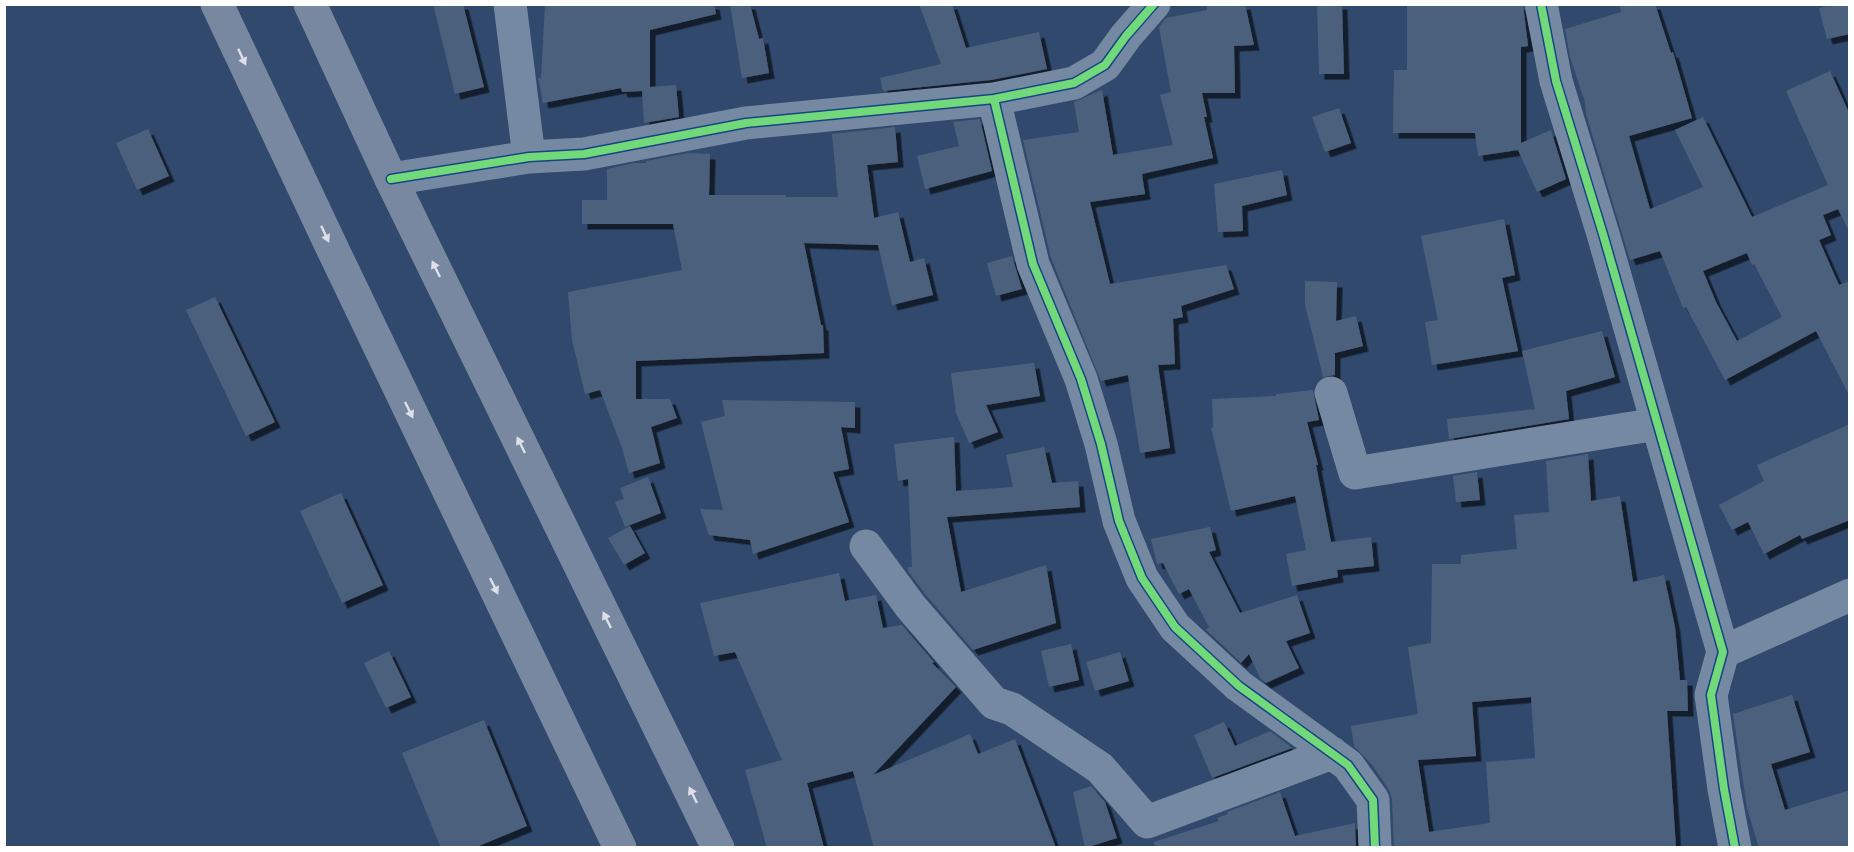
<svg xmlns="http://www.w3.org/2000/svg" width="1854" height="852" font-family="'Nunito Sans',sans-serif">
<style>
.building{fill:#4c617c;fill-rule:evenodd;filter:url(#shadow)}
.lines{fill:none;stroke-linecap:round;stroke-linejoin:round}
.minor{stroke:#7689a2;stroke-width:33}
.trunk{stroke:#7788a0;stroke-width:33}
.cycleway-casing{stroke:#174584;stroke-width:11}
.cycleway{stroke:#71d979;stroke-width:8}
.oneway{fill:#dde1e7}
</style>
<defs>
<filter id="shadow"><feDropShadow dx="5.5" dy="5.5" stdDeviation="0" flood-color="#0009"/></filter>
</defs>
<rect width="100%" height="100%" fill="#30496c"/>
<path class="building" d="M 433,4 L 463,4 L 484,87 L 455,94 Z
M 545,4 L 714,4 L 716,14 L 650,30 L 650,87 L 676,85 L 679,117 L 644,123 L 642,91 L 622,92 L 621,88 L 543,103 L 538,78 L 541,78 Z
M 730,4 L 750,4 L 759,39 L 763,38 L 769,73 L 742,78 Z
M 919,4 L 952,4 L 966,48 L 1039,32 L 1047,69 L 991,80 L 883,91 L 880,78 L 941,64 Z
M 1206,4 L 1245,4 L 1254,45 L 1234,46 L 1235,93 L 1202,93 L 1207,117 L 1204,117 L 1213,158 L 1142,174 L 1145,194 L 1090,202 L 1110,284 L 1226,265 L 1234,289 L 1181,306 L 1183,317 L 1173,319 L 1175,364 L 1158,365 L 1170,448 L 1140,453 L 1128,375 L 1101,381 L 1051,258 L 1023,140 L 1079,132 L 1074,102 L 1102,90 L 1113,155 L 1173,145 L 1160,95 L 1171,92 L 1159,27 L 1166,18 L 1207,10 Z
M 1317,4 L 1342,4 L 1344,74 L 1319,74 Z
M 1407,4 L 1523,4 L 1528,46 L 1521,47 L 1521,143 L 1551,130 L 1566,179 L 1537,192 L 1518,150 L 1478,156 L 1475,133 L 1393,133 L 1394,70 L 1407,70 Z
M 1619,4 L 1655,4 L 1671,53 L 1673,52 L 1692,118 L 1629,136 L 1650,209 L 1703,187 L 1675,130 L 1703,117 L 1752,217 L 1828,185 L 1786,91 L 1830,71 L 1850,115 L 1850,233 L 1838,209 L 1823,215 L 1831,235 L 1819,240 L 1839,285 L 1850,281 L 1850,397 L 1816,331 L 1725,380 L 1686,307 L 1683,308 L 1660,251 L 1630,260 L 1586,114 L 1585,102 L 1570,57 L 1565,29 L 1621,12 ZM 1747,253 L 1752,265 L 1754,264 L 1782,317 L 1737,341 L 1716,302 L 1703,271 Z
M 1835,4 L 1850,4 L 1850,34 L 1827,39 L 1819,8 Z
M 1339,108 L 1351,143 L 1325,152 L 1312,117 Z
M 980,119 L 992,171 L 925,189 L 917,156 L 959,146 L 953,122 Z
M 895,127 L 898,162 L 867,165 L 874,218 L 898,212 L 910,262 L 924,258 L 933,295 L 892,305 L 878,245 L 804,243 L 821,325 L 823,325 L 824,353 L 636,361 L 636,399 L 670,399 L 677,418 L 651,427 L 660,463 L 629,473 L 622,448 L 600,390 L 585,394 L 572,340 L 568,292 L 682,270 L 673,224 L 582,224 L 582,200 L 607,200 L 607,169 L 634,163 L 646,163 L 646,161 L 689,153 L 710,154 L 709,195 L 786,195 L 786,197 L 838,197 L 832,134 Z
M 148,129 L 169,176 L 137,190 L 116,143 Z
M 1282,170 L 1287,195 L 1242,206 L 1243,231 L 1218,232 L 1214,184 Z
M 1504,219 L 1515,275 L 1502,278 L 1518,351 L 1432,365 L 1425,322 L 1438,320 L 1421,236 Z
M 1012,256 L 1022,289 L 996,296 L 987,263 Z
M 1305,281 L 1337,282 L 1336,321 L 1356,316 L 1363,346 L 1335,353 L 1335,375 L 1323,377 L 1305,305 Z
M 215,297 L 275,422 L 246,436 L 186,310 Z
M 1602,331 L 1615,377 L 1566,391 L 1569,419 L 1449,439 L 1447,419 L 1535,409 L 1522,351 Z
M 1034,363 L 1040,396 L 986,405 L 998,432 L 969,443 L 956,413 L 951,373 Z
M 1313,390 L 1319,420 L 1307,422 L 1318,465 L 1316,465 L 1331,542 L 1371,537 L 1374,566 L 1337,570 L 1338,577 L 1292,586 L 1286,554 L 1306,550 L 1295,496 L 1231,511 L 1211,428 L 1213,428 L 1212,399 L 1276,396 L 1276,394 Z
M 722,400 L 855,402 L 855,428 L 841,427 L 849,469 L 833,472 L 849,522 L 753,554 L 750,540 L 709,535 L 700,509 L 723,510 L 701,422 L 725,416 Z
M 1850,424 L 1850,520 L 1802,539 L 1800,535 L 1764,554 L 1748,522 L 1732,530 L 1719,505 L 1764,481 L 1757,465 Z
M 954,437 L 956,491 L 1013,487 L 1006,455 L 1044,447 L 1052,483 L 1078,481 L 1080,507 L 947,517 L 961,592 L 1046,565 L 1056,623 L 973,650 L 926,595 L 908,571 L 908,567 L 912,567 L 908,479 L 898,481 L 894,444 Z
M 1588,454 L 1591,501 L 1620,496 L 1633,582 L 1664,575 L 1675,627 L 1680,680 L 1687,680 L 1688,711 L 1667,711 L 1676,848 L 1394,848 L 1392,799 L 1389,790 L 1373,766 L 1354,746 L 1351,726 L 1418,714 L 1408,647 L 1431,643 L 1432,564 L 1461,564 L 1461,555 L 1517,549 L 1514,515 L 1549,512 L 1546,461 ZM 1531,697 L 1535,758 L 1486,762 L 1490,823 L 1429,832 L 1418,760 L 1476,756 L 1472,702 Z
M 1477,472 L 1480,500 L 1456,502 L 1453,476 Z
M 648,477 L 661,513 L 625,527 L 615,502 L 624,499 L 620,488 Z
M 341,493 L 383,585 L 342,603 L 300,511 Z
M 630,526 L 645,553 L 624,565 L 608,538 Z
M 1210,527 L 1216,550 L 1209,552 L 1240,613 L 1297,595 L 1310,633 L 1286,641 L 1299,668 L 1266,683 L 1260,678 L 1249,654 L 1241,663 L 1206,630 L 1209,627 L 1189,589 L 1179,594 L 1163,563 L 1157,564 L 1151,539 Z
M 839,573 L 845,601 L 876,595 L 883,628 L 902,625 L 934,662 L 932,663 L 956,687 L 873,775 L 970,734 L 978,754 L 1015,739 L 1056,848 L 874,848 L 853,771 L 807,783 L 824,848 L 767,848 L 745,770 L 782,760 L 735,652 L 714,656 L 700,603 Z
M 1071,644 L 1079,680 L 1049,687 L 1041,651 Z
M 389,651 L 411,697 L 386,708 L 364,663 Z
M 1120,652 L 1129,681 L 1095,691 L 1086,662 Z
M 1792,695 L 1810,752 L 1771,764 L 1785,810 L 1850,790 L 1850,848 L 1759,848 L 1747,808 L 1733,714 Z
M 484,720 L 527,826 L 474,848 L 441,848 L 402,753 Z
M 1224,722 L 1235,746 L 1270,731 L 1292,748 L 1212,778 L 1194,735 Z
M 1091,786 L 1105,802 L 1117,838 L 1085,848 L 1073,792 Z
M 1280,792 L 1295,836 L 1355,823 L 1356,848 L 1155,848 L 1154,842 L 1219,821 L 1217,818 L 1228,814 L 1227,812 Z"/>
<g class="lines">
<path class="minor" d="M 510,4 L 529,157
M 1541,4 L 1556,81 L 1603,234 L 1723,652 L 1711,695 L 1724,789 L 1735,848
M 994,99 L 1033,264 L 1081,379 L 1101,444 L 1119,521 L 1142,578 L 1175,627 L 1239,686 L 1348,765 L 1373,800 L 1375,848
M 391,179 L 529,157 L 584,154 L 746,123 L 994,99 L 1074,83 L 1105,65 L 1126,36 L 1154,4
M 1331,393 L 1355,473 L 1657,424
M 866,546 L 911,607 L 994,703 L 1012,709 L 1100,768 L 1147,822 L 1332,753
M 1723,652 L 1850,595"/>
<path class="trunk" d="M 217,4 L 335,254 L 620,848
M 310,4 L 391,179 L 718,848"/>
<defs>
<path id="cycleway" d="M 1541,4 L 1556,81 L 1603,234 L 1723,652 L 1711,695 L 1724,789 L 1735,848
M 994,99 L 1033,264 L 1081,379 L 1101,444 L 1119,521 L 1142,578 L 1175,627 L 1239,686 L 1348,765 L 1373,800 L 1375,848
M 391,179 L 529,157 L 584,154 L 746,123 L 994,99 L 1074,83 L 1105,65 L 1126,36 L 1154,4"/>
</defs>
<use href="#cycleway" class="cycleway-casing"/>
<use href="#cycleway" class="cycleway"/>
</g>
<defs><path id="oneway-solid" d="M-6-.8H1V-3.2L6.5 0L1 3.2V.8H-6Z" transform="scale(1.5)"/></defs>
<g class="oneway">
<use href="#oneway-solid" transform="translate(242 57) rotate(65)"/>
<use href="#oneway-solid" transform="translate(325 234) rotate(65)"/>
<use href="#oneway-solid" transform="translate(436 269) rotate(-116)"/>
<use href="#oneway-solid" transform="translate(409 410) rotate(64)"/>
<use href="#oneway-solid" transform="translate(521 445) rotate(-116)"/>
<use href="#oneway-solid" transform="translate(494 586) rotate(64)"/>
<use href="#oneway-solid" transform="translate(607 620) rotate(-116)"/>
<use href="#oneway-solid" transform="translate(693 795) rotate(-116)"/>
</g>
<rect width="1854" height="852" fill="none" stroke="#ffffff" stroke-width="12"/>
</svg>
